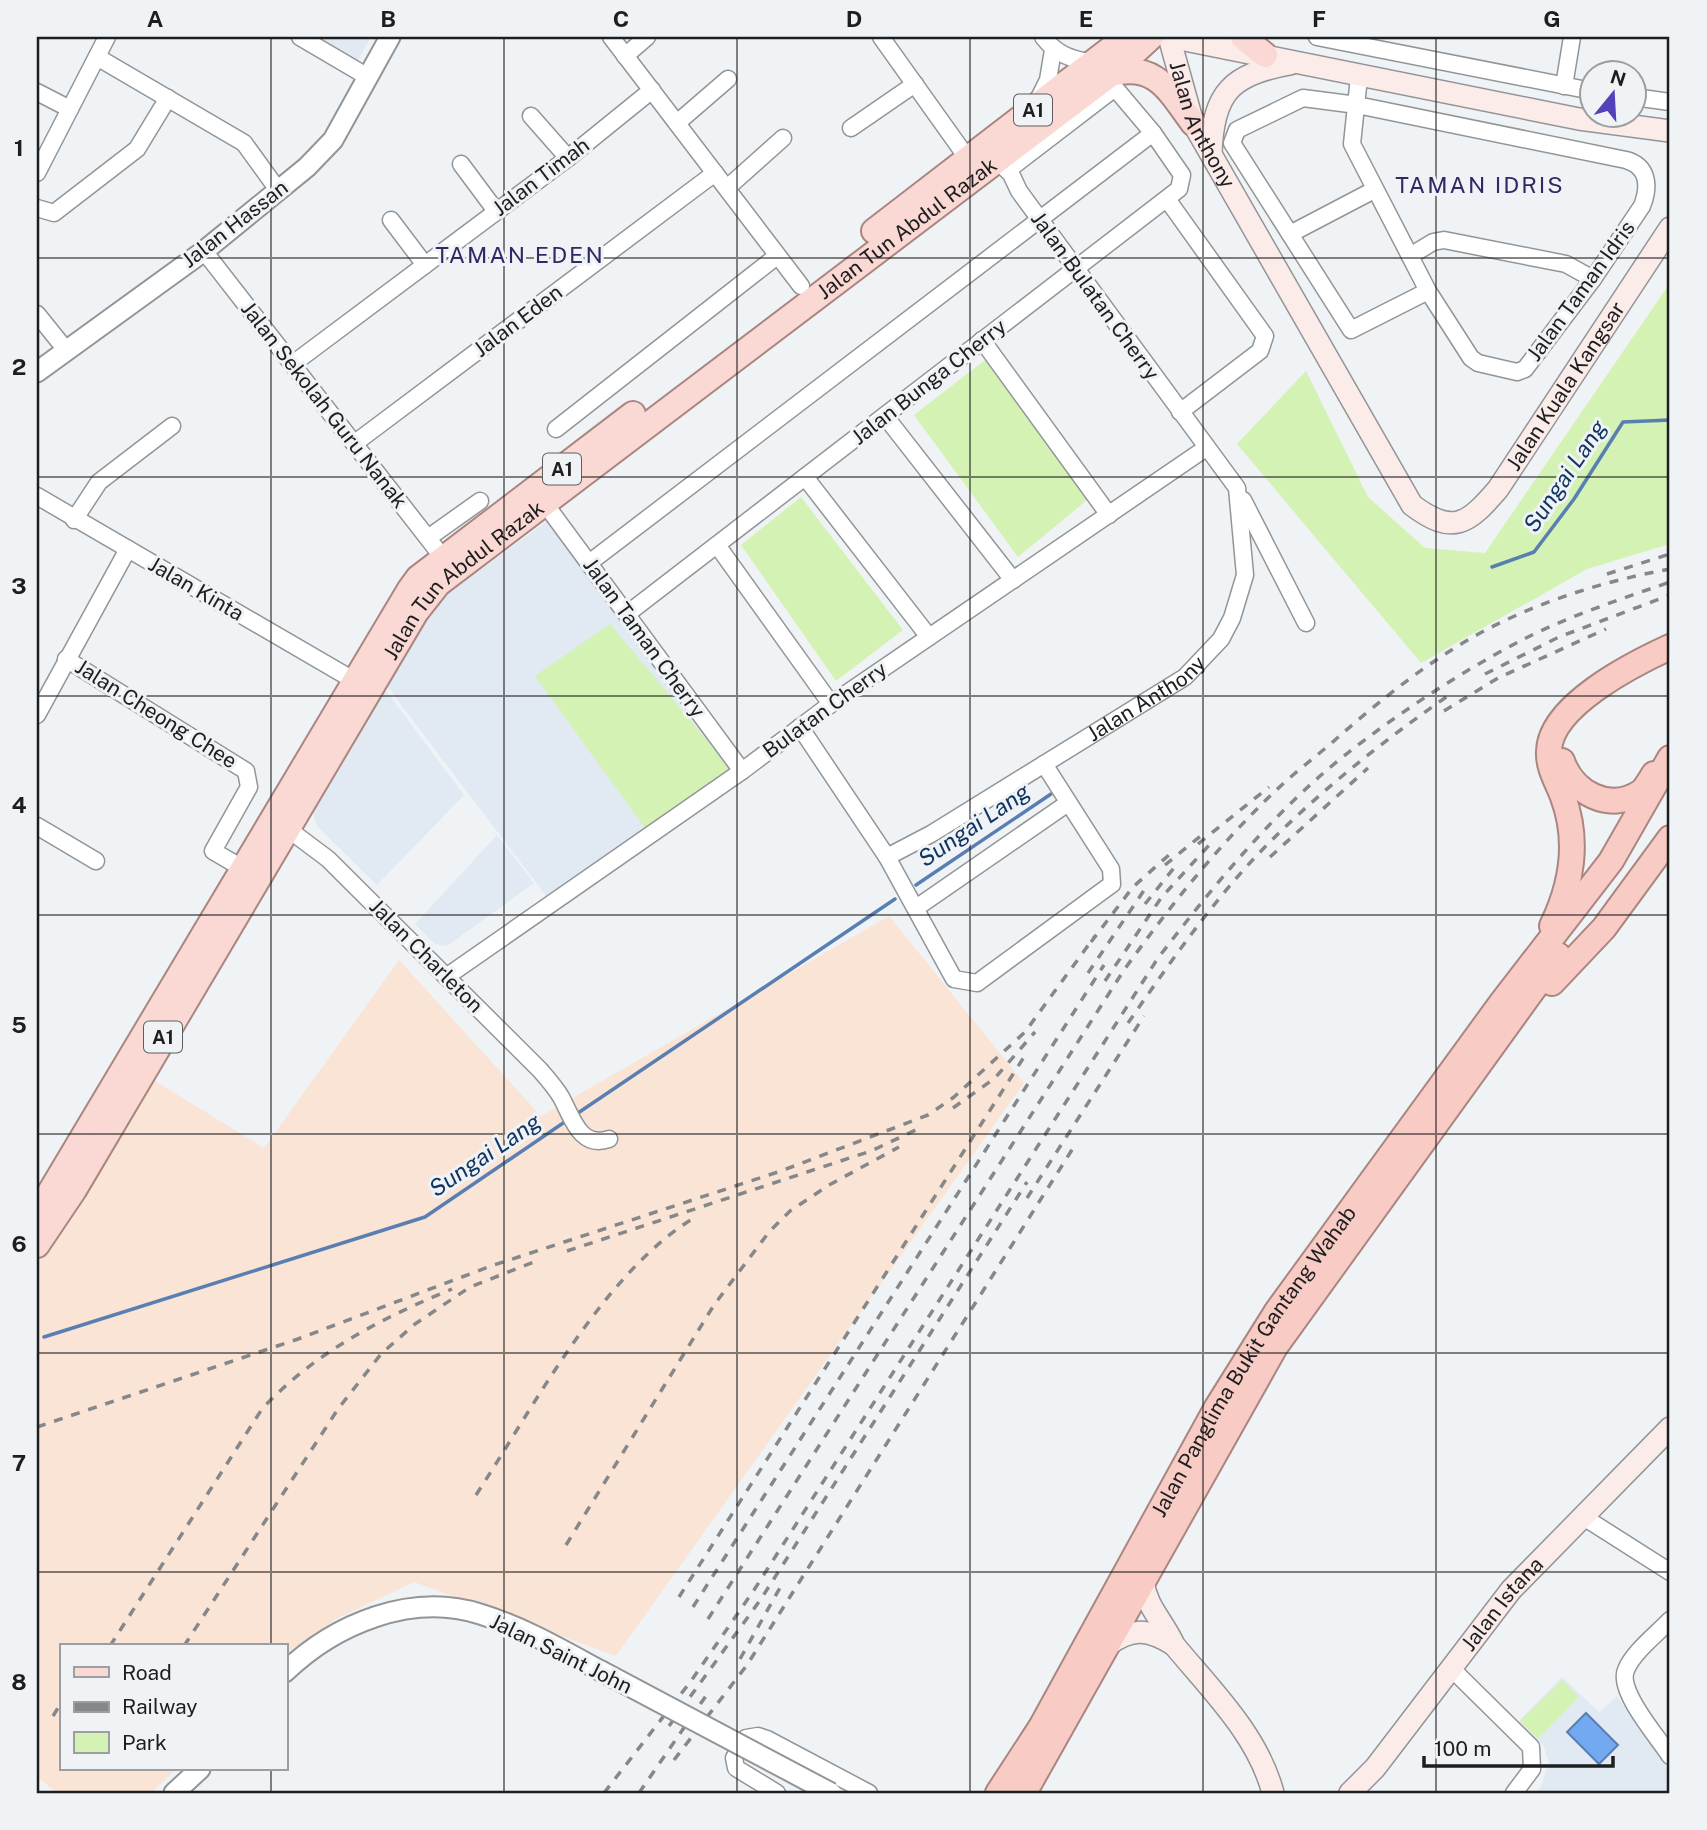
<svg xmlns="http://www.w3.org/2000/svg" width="1707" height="1830" font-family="'Public Sans',sans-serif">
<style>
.built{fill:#e1e9f2}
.industrial{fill:#fae4d6}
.green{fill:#d3f2b3}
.water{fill:#73a9f1;stroke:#597fb2;stroke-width:2}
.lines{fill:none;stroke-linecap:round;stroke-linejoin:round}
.stream{stroke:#597fb2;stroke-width:3.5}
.minor-casing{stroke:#929598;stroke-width:19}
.tertiary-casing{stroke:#929598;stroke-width:23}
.secondary-casing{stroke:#929598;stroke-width:24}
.primary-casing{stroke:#aa8681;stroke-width:28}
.trunk-casing{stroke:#aa8681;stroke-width:28}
.minor{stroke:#fff;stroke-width:16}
.tertiary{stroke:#fff;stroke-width:19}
.secondary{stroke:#fcece9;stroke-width:21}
.primary{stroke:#fad8d3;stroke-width:24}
.trunk{stroke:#f8cbc4;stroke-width:24}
.rail{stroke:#858789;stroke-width:3.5;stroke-dasharray:9 9;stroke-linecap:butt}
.tertiary-bridge-casing{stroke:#929598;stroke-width:23;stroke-linecap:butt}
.tertiary-bridge{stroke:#fff;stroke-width:19}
.grid{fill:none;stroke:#1d1e1f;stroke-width:2;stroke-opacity:0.55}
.labels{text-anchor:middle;stroke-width:6;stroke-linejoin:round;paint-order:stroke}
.shield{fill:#f0f3f6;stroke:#5c5e60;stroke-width:2}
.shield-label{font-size:19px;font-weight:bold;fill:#1d1e1f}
.street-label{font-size:21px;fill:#1d1e1f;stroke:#f0f3f6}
.neighbourhood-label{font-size:23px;letter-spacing:2px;fill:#2f2a65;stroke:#f0f3f6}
.water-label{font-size:23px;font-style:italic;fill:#113562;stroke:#f0f3f6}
.neatline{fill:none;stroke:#1d1e1f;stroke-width:2.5}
.grid-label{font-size:23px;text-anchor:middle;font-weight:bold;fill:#1d1e1f}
</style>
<rect width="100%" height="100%" fill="#f0f3f6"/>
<path class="built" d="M 316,37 L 371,37 L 357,62 Z
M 547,521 L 730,768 L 547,897 L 386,685 L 436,603 Z
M 384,688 L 464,795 L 377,885 L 317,826 L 311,807 Z
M 497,835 L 534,883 L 447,946 L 435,944 L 415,924 Z
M 1562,1677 L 1599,1712 L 1617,1696 L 1670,1772 L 1670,1793 L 1535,1793 L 1541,1787 L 1549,1762 L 1543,1745 L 1517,1723 Z"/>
<path class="industrial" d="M 889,916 L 1024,1083 L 616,1656 L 414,1582 L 334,1620 L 285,1666 L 285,1646 L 61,1646 L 61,1769 L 176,1769 L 151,1793 L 57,1793 L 37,1777 L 37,1261 L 65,1229 L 150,1078 L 264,1148 L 399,960 L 541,1116 Z"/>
<path class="green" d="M 1670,283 L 1670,544 L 1587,569 L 1421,663 L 1237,444 L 1306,371 L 1368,497 L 1425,548 L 1485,553 Z
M 985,360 L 1087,500 L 1018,557 L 914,415 Z
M 801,497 L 903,630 L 836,681 L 741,545 Z
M 610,624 L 730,768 L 645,828 L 535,676 Z
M 1562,1680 L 1579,1697 L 1538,1739 L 1520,1721 Z"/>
<path class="water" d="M 1586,1713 L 1618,1745 L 1599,1764 L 1567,1732 Z"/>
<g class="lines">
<path class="stream" d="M 1492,567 L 1534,552 L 1574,499 L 1623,422 L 1670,420
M 916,885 L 1051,794
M 575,1115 L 895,899
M 44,1337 L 425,1217 L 569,1119"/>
<defs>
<g id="minor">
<path d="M 300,37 L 368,77"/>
<path d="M 611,37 L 801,286"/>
<path d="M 881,37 L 968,159"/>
<path d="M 1043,37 C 1057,55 1071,59 1093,63"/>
<path d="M 1317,37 L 1592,91"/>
<path d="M 625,56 L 647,37"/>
<path d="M 97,57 L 244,143 L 278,190"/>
<path d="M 1359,77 L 1352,144 L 1428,291 L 1471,358 L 1478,363 L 1517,372 L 1525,369 L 1593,279 L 1642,206 C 1650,186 1648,166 1626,160 L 1357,105 L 1303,98 L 1237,130 L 1232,143 L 1351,330 L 1428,291"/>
<path d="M 1564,86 L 1572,37"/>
<path d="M 37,92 L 70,109"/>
<path d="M 1634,97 L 1670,102"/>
<path d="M 1038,100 L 1048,80 L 1053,50"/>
<path d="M 531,116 L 568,158"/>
<path d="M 677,123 L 728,79"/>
<path d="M 851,128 L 915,84"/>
<path d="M 461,164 L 496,211"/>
<path d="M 37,173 L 107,37"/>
<path d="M 727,188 L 783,138"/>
<path d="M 1167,199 L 1265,336 L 1260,351 L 1180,412"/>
<path d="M 37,208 L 54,213 L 137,149 L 168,98"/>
<path d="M 391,220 L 425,265"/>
<path d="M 1290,234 L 1374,190"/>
<path d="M 204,251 L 444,559"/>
<path d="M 1410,256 L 1433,242 L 1444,240 L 1566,264 L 1593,279"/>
<path d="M 37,314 L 66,350"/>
<path d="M 982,340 L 1109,515"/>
<path d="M 294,363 L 568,158 L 652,90"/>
<path d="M 885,416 L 1013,580"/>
<path d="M 556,429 L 777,256"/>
<path d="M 355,443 L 715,173"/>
<path d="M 805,477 L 929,637"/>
<path d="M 37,496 L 355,681"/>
<path d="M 1243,500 L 1306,623"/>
<path d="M 546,505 L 742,771"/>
<path d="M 74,520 L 99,482 L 172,426"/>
<path d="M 428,538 L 480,501"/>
<path d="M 717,545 L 831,704"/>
<path d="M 589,563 L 1153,133"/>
<path d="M 627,614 L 1179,189 L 1182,175 L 1153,133 L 1115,88 L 1008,170"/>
<path d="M 66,659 L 246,771 L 249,787 L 213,851 L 242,868"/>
<path d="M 37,715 L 128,549"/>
<path d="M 800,727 L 887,857 L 954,979 L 977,983 L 1112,884 L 1111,869 L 1044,764"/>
<path d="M 280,823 L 328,859 L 540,1070 C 547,1078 555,1087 561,1097 C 572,1117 580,1149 609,1139"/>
<path d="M 37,826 L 96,861"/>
<path id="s1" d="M 887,857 L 931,834 L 1185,677 L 1221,639 L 1232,618 L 1245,575 L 1237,488 L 1019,191 L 1011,174 L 993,156"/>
<path d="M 916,908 L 1068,803"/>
<path d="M 446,977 L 742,771 L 831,704 L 1206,448"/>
<path d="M 1582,1516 L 1670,1572"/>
<path d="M 1670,1620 C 1657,1634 1633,1652 1626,1670 C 1617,1691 1658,1737 1670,1756"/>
<path d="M 1452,1669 L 1531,1747 L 1532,1769 L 1514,1793"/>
<path d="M 777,1793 L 736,1768 L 734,1758 L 746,1738 L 758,1736 L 767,1739 L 869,1793"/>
</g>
<path id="tertiary" d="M 37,372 L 204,251 L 307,167 L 333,140 L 390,37
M 285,1672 C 335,1624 411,1592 480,1614 C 523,1627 562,1650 601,1671
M 174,1793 L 200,1769"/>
<g id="secondary">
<path id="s2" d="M 1169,37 L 1193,123 L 1412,505 C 1453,536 1468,524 1498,489 L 1670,228"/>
<path d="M 1170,37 L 1579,119 L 1670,131"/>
<path d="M 1211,153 C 1213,93 1231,74 1290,64"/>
<path d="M 1143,1581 C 1146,1607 1164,1622 1174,1645 C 1211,1690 1258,1735 1273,1793"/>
<path d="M 1108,1645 C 1132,1627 1149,1629 1174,1645"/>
<path id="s3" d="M 1350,1793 L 1375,1768 L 1511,1590 L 1670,1428"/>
</g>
<g id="primary">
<path d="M 1243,37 L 1265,55"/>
<path d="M 1111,74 C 1156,62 1169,91 1193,123"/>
<path d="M 874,231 L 1126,37"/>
<path d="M 37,1214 L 410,589 L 418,578 L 633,414"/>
<path id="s4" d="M 37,1245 L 74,1190 L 416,612 L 438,584 L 1111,74 L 1151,37"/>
</g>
<g id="trunk">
<path d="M 1562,761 C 1573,793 1610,813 1641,792 C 1646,788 1650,780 1654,774"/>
<path d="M 1552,926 C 1572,885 1579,840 1563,797 C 1557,781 1548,768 1549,751 C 1550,706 1633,664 1670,647"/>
<path d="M 1552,983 L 1604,928 L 1670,838"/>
<path id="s5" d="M 998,1793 L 1041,1727 L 1217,1407 L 1277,1311 L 1502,1002 L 1611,861 L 1670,758"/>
<path d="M 1024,1793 L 1275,1347 L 1558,955"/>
</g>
</defs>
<use href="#minor" class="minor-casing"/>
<use href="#tertiary" class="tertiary-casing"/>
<use href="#secondary" class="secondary-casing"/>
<use href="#primary" class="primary-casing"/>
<use href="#trunk" class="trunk-casing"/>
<use href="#minor" class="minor"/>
<use href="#tertiary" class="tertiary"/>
<use href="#secondary" class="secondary"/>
<use href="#primary" class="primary"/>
<use href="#trunk" class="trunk"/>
<path class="rail" d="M 1607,574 L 1670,554
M 1485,674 L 1559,637 L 1670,595
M 1444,711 L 1498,678 L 1606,629
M 1198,844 L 1269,787
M 1270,857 L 1368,768
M 1165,865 L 1203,834
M 1145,904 L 1178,863
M 1091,942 L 1133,887 L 1170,854
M 1088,973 L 1147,886
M 1105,981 L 1161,898 L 1211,843
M 1128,1023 C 1174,957 1220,890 1278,834 C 1331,782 1390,736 1452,693
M 953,1108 L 995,1078 L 1035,1032
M 1027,1198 L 1144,1016
M 567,1251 L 871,1151 L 920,1128
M 37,1427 L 298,1339 L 491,1266 L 781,1171 L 928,1115 L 954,1097 L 1025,1032 L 1095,936
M 476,1495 C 535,1405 604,1271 697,1216
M 566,1545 L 714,1305 L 769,1232 L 790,1211 L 829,1185 L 899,1147
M 679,1597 L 1024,1057
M 693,1607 L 1104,965
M 708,1619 L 1124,970 C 1173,902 1224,838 1286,781 C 1302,767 1319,754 1335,740 C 1387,694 1445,648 1508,619 C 1560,595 1615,579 1670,569
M 110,1646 L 262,1409 C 315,1352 382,1318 452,1289
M 184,1646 L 338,1409 L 381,1354 L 415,1324 L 470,1287 L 534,1262
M 740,1659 L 781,1586
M 53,1716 L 61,1703
M 669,1726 L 761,1599 L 1027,1182
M 674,1760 L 747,1665 L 1075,1145
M 604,1793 L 691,1681 L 754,1590 L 1158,958 C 1208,893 1259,830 1320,776 C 1375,728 1458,673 1522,640 C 1569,616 1621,599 1670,582
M 639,1793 L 710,1690"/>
<defs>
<path id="tertiary-bridge" d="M 601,1671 L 831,1793"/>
</defs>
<use href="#tertiary-bridge" class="tertiary-bridge-casing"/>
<use href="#tertiary-bridge" class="tertiary-bridge"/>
</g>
<path class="grid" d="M 271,37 L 271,1646M 504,37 L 504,1793M 737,37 L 737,1793M 970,37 L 970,1793M 1203,37 L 1203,1793M 1436,37 L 1436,1793M 37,258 L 1670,258M 37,477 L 1670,477M 37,696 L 1670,696M 37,915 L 1670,915M 37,1134 L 1670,1134M 37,1353 L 1670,1353M 37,1572 L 1670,1572M 271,1769 L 271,1793"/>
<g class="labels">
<g class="shield">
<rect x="1014" y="94.5" width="38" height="31" rx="5"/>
<rect x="543" y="453.5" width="38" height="31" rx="5"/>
<rect x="144" y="1021.5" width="38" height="31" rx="5"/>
</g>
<g class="shield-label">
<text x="1033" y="117">A1</text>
<text x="562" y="476">A1</text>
<text x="163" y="1044">A1</text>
</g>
<g class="street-label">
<text dy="7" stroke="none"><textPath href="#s2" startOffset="94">Jalan Anthony</textPath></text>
<text transform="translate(541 177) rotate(-37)" y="7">Jalan Timah</text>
<text transform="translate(235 224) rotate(-38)" y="7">Jalan Hassan</text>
<text dy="7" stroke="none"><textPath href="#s4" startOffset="1362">Jalan Tun Abdul Razak</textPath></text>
<text transform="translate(1581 291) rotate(-54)" y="7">Jalan Taman Idris</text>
<text transform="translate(1095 296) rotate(54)" y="7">Jalan Bulatan Cherry</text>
<text transform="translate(518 321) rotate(-37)" y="7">Jalan Eden</text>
<text transform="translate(929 382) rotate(-38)" y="7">Jalan Bunga Cherry</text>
<text dy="7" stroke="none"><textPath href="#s2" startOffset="756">Jalan Kuala Kangsar</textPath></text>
<text transform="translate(324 405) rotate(52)" y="7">Jalan Sekolah Guru Nanak</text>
<text dy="7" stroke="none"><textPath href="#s4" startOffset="794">Jalan Tun Abdul Razak</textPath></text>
<text transform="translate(196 589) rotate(30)" y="7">Jalan Kinta</text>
<text transform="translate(644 638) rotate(54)" y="7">Jalan Taman Cherry</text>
<text dy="7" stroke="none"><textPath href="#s1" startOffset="304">Jalan Anthony</textPath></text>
<text transform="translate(825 710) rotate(-36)" y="7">Bulatan Cherry</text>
<text transform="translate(156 714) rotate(32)" y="7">Jalan Cheong Chee</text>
<text transform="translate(426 956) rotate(45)" y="7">Jalan Charleton</text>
<text dy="7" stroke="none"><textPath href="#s5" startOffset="502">Jalan Panglima Bukit Gantang Wahab</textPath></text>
<text dy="7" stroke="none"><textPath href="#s3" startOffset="243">Jalan Istana</textPath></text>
<text transform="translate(561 1654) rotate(26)" y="7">Jalan Saint John</text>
</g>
<g class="neighbourhood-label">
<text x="1480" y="193">TAMAN IDRIS</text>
<text x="520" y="263">TAMAN EDEN</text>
</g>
<g class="water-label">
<text transform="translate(1565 476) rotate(-56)" y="8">Sungai Lang</text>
<text transform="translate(974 825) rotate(-34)" y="8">Sungai Lang</text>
<text transform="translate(485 1155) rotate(-34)" y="8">Sungai Lang</text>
</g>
</g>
<rect width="1707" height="1830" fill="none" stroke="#f0f3f6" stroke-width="77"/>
<rect x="60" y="1644" width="228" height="126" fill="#f0f3f6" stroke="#9c9ea0" stroke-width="2"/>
<rect x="74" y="1667" width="35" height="10" fill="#fad8d3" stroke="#9c9ea0" stroke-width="2"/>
<text x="122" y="1680" font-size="21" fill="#1d1e1f">Road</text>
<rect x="74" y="1702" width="35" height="10" fill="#858789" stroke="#9c9ea0" stroke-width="2"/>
<text x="122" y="1714" font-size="21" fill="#1d1e1f">Railway</text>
<rect x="74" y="1732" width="35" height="21" fill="#d3f2b3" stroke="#9c9ea0" stroke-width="2"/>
<text x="122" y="1750" font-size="21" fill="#1d1e1f">Park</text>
<g transform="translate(1613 94) rotate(18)"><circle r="33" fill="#f0f3f6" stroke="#9c9ea0" stroke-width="2"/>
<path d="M0-5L12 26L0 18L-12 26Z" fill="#5241b9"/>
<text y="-10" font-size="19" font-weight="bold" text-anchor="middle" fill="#1d1e1f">N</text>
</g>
<path d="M1424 1756v10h189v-10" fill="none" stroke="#1d1e1f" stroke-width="3.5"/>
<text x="1434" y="1756" font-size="21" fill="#1d1e1f" stroke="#f0f3f6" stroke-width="5" paint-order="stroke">100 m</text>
<rect x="38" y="38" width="1630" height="1754" class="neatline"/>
<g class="grid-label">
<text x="155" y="27">A</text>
<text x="388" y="27">B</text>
<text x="621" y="27">C</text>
<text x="854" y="27">D</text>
<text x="1086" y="27">E</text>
<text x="1319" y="27">F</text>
<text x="1552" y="27">G</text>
<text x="19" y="156">1</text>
<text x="19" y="375">2</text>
<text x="19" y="594">3</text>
<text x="19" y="813">4</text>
<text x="19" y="1033">5</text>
<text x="19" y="1252">6</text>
<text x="19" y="1471">7</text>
<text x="19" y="1690">8</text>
</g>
</svg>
